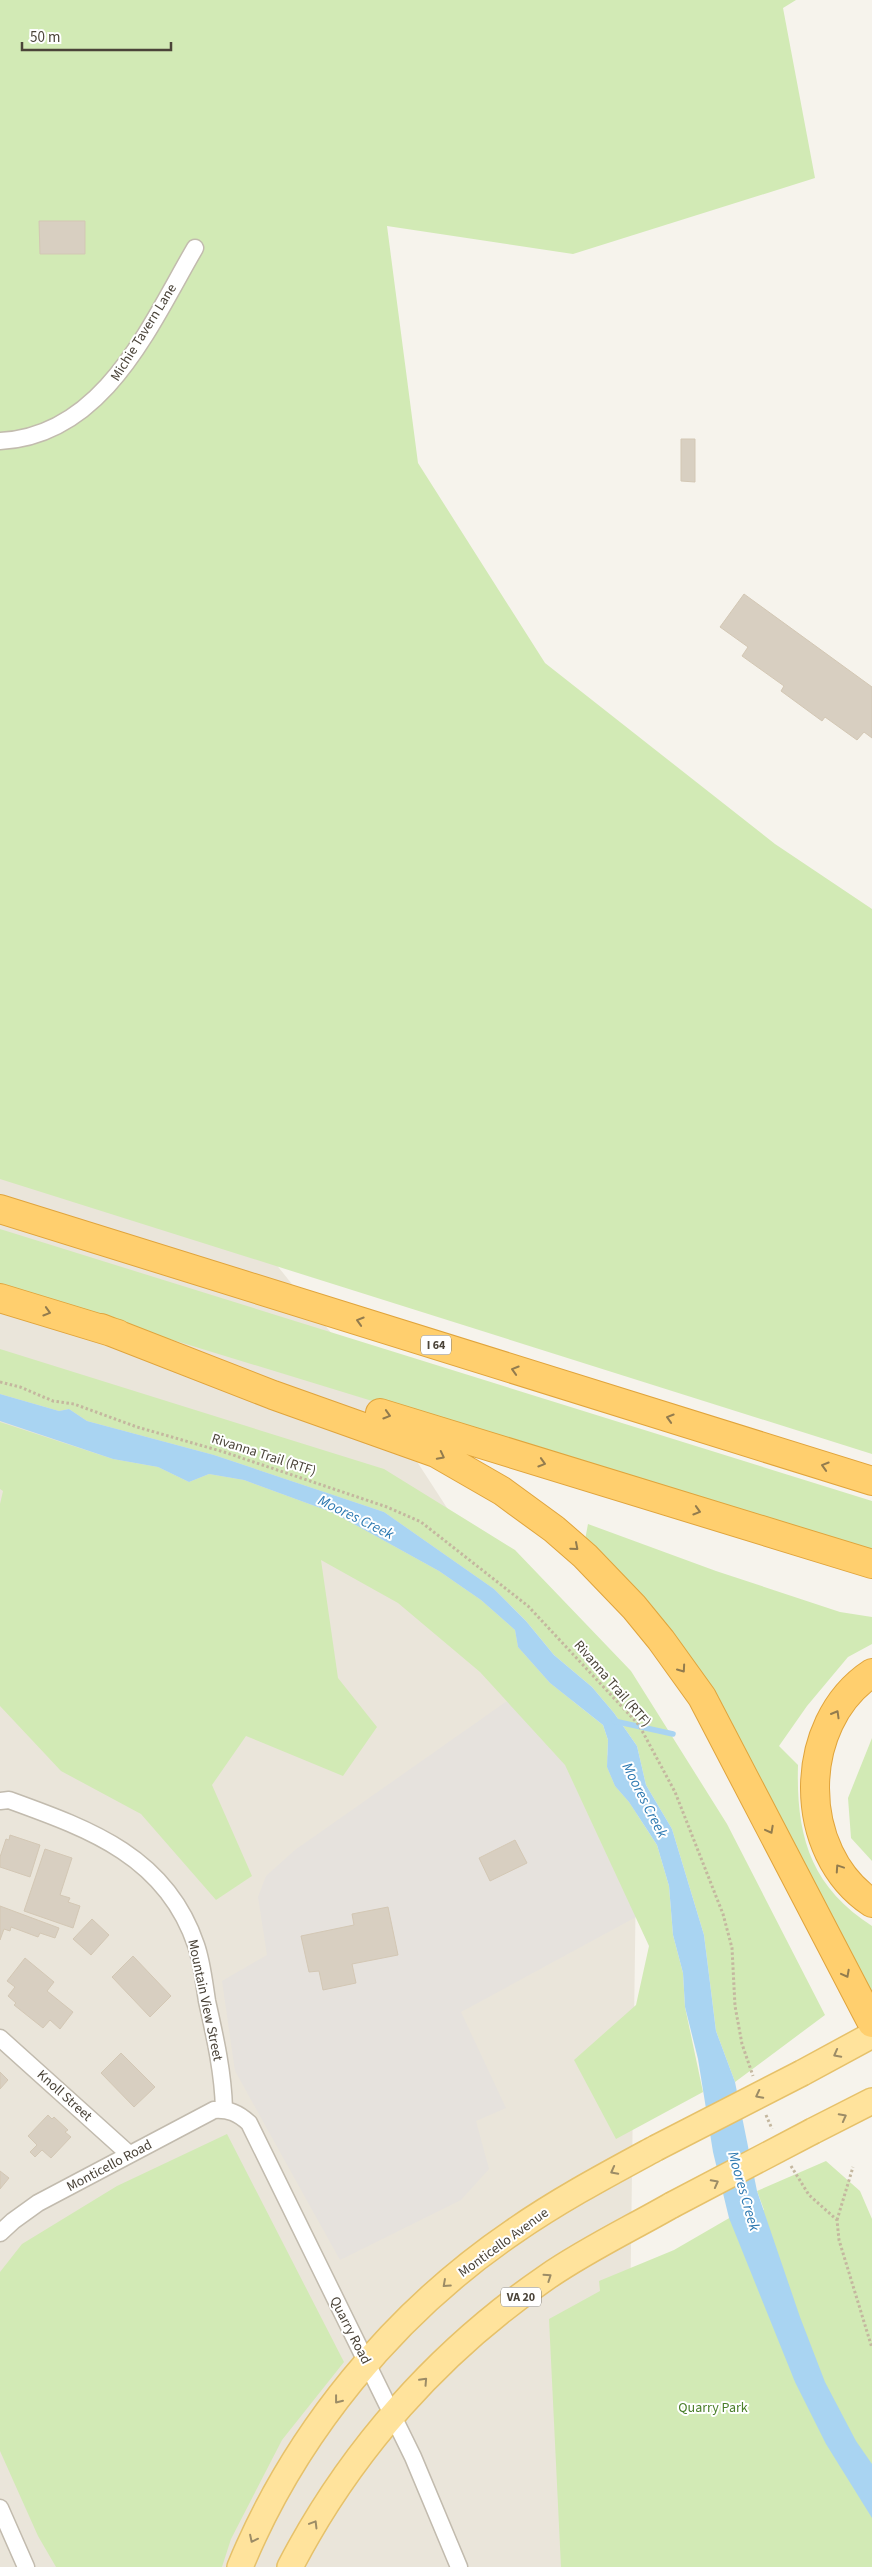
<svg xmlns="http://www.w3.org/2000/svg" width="872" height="2567" font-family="'Source Sans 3',sans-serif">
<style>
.residential{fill:#eae5da}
.industrial{fill:#e6e2dd}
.green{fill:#d2eab5}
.water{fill:#a9d4f2}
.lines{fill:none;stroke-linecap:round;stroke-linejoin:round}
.stream{stroke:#a9d4f2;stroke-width:5.5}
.building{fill:#d8cfc1;stroke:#d3c7b4}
.minor-casing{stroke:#c2bbae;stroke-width:19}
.primary-casing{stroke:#e6c16a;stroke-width:28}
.motorway-casing{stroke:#e0a43c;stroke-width:30}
.path{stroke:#c4b79f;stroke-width:3;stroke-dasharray:2.5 2.5;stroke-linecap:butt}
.minor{stroke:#fff;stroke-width:16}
.primary{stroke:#ffe39c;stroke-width:25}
.motorway{stroke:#ffcf6e;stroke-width:28}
.primary-bridge-casing{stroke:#e6c16a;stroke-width:28;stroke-linecap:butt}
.primary-bridge{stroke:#ffe39c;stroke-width:25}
.oneway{stroke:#937c4e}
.oneway2{stroke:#9c8c66}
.labels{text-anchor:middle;stroke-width:4;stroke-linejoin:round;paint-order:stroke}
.shield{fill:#fff;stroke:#817c74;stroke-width:1}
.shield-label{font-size:12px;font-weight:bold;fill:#4b4439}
.street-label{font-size:14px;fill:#4b4439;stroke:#fff}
.park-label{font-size:14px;fill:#4a7f2a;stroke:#fff}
.water-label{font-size:15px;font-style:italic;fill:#2e7ab2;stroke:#fff}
</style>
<rect width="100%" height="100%" fill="#f6f3ec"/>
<path class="residential" d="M 0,920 L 344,1349 L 637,1801 L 628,2469 L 766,2567 L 0,2567 Z"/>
<path class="industrial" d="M 507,1701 L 565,1765 L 636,1917 L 461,2012 L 506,2108 L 476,2121 L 489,2169 L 461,2200 L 340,2260 L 235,2071 L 222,1981 L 267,1955 L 258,1897 L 266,1876 L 295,1850 Z"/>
<path class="green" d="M 0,0 L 796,0 L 783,8 L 815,178 L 573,254 L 387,226 L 418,463 L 545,663 L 775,844 L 872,909 L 872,1454 L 0,1179 Z
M 0,1229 L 872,1501 L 872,1554 L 0,1287 Z
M 0,1349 L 384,1469 L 515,1550 L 631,1671 L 727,1824 L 825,2015 L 735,2082 L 716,2031 L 704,1935 L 672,1829 L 646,1785 L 637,1746 L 614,1713 L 592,1687 L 554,1655 L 526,1621 L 494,1589 L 384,1512 L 214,1455 L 87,1421 L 69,1409 L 59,1411 L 0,1394 Z
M 0,1422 L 113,1459 L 158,1467 L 189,1482 L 209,1474 L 244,1480 L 334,1513 L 439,1571 L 481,1600 L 515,1630 L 518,1647 L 550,1683 L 603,1725 L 608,1740 L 607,1767 L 615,1786 L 629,1802 L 657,1845 L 669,1886 L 673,1935 L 683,1973 L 685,2007 L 703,2092 L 616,2139 L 574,2060 L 636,2005 L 649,1946 L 565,1765 L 480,1672 L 398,1603 L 321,1560 L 338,1678 L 377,1727 L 343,1776 L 246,1736 L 212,1785 L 252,1876 L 216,1900 L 141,1814 L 61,1771 L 0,1706 L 0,1504 L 3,1491 L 0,1489 Z
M 588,1524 L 716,1571 L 840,1612 L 872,1617 L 872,1644 L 848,1657 L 807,1706 L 779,1746 L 798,1765 C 796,1835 810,1886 872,1926 L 872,1999 L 784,1833 L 584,1545 Z
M 872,1738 L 872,1861 L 851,1838 L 848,1798 Z
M 227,2134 L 344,2362 L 282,2440 L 231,2539 L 222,2567 L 56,2567 L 38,2536 L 0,2451 L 0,2272 L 22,2244 L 117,2186 Z
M 826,2161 L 860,2191 L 872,2219 L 872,2567 L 561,2567 L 549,2319 L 600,2291 L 599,2281 L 674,2250 L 750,2206 L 764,2210 L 757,2191 Z"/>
<path class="water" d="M 0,1394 L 59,1411 L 69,1409 L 87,1421 L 214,1455 L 384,1512 L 494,1589 L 526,1621 L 554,1655 L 592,1687 L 614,1713 L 637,1746 L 646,1785 L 672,1829 L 704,1935 L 716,2031 L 735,2082 L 757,2191 L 800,2317 L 825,2382 L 856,2441 L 872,2464 L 872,2518 L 826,2444 L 795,2382 L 729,2218 L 713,2152 L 698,2059 L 685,2007 L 683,1973 L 673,1935 L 669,1886 L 657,1845 L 629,1802 L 615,1786 L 607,1767 L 608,1740 L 603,1725 L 550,1683 L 518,1647 L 515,1630 L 481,1600 L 439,1571 L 334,1513 L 244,1480 L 209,1474 L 189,1482 L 158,1467 L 113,1459 L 0,1421 Z"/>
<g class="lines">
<path class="stream" d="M 614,1721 L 673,1734"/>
</g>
<path class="building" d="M 39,221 L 85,221 L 85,254 L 40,254 Z
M 681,439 L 695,439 L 695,482 L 681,481 Z
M 744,594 L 872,687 L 872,738 L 864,732 L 857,740 L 825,717 L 822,721 L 781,691 L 784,686 L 742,656 L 748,647 L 720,627 Z
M 10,1835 L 40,1845 L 30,1877 L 0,1867 L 0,1857 L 6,1839 L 9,1840 Z
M 515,1840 L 527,1863 L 490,1881 L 479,1858 Z
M 45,1849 L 72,1858 L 60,1895 L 70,1898 L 68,1902 L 80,1906 L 73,1928 L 24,1911 Z
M 0,1906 L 59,1928 L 55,1938 L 40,1933 L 38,1937 L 11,1927 L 10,1931 L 4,1929 L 0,1940 Z
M 388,1907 L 398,1955 L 352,1964 L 356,1983 L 323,1990 L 319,1971 L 309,1972 L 301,1936 L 354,1925 L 352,1914 Z
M 92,1919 L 109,1935 L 91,1955 L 73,1939 Z
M 133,1956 L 171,1996 L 150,2017 L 112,1977 Z
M 25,1958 L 54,1982 L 47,1991 L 73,2012 L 60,2029 L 50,2020 L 43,2028 L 14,2005 L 16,2003 L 8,1996 L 15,1987 L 7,1981 Z
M 121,2053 L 155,2087 L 134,2107 L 101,2073 Z
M 0,2072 L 8,2080 L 0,2089 Z
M 48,2115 L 52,2119 L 54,2117 L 68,2130 L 65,2132 L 71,2137 L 51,2158 L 42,2150 L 35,2157 L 30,2152 L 37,2145 L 28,2136 Z
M 0,2171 L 9,2178 L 0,2189 Z"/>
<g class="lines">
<defs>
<path id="minor" d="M 0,441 C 104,436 150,325 195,248
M 0,1801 L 9,1800 C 89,1829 166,1856 196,1945 C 202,1962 204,1982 207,2001 C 215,2037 223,2072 224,2109
M 0,2038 L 129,2154
M 0,2233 L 13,2221 L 38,2203 L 214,2110 C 229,2109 238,2113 249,2123 L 413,2457 L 459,2567
M 0,2508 L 26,2567"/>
<path id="primary" d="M 802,2073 L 872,2035
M 813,2131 L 872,2101
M 240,2567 C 295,2433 394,2313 513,2232 C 559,2200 608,2174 656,2148
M 290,2567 C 350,2451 439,2351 547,2277 C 586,2250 630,2229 672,2205"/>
<path id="motorway" d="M 0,1209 L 872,1481
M 0,1298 L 118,1334
M 101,1328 L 273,1395 L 436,1453 L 502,1491 L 554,1529 L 585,1556 L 634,1607 L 661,1640 L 702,1697 L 872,2023
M 380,1413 L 872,1564
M 872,1673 C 796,1723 796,1853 872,1903"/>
</defs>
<use href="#minor" class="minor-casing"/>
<use href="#primary" class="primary-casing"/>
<use href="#motorway" class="motorway-casing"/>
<path class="path" d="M 0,1382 L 20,1387 L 53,1401 L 74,1404 L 137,1427 L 224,1452 L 387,1507 L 421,1522 L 528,1606 L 639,1725 L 675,1792 L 723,1914 L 732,1948 L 735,2006 L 742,2044 L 753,2076
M 766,2115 L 772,2129
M 791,2166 L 809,2195 L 837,2220 L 839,2240 L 872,2348
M 837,2220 L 853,2167"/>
<use href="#minor" class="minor"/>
<use href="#primary" class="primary"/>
<use href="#motorway" class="motorway"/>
<defs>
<path id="primary-bridge" d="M 656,2148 L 802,2073
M 672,2205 L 813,2131"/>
</defs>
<use href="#primary-bridge" class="primary-bridge-casing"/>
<use href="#primary-bridge" class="primary-bridge"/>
</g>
<defs><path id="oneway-chevron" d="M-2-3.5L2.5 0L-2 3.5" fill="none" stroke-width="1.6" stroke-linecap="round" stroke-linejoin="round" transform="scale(1.25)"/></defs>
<g class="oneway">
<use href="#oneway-chevron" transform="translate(47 1312) rotate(17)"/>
<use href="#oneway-chevron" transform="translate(360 1321) rotate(-163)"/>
<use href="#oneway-chevron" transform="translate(515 1370) rotate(-163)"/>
<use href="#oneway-chevron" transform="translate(387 1415) rotate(17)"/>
<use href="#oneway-chevron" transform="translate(670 1418) rotate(-163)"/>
<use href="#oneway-chevron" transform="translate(441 1456) rotate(27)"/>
<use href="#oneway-chevron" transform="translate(542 1463) rotate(17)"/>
<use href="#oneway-chevron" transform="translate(825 1466) rotate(-163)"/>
<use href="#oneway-chevron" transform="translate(697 1511) rotate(17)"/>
<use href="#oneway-chevron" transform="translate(575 1547) rotate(41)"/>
<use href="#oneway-chevron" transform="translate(682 1669) rotate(55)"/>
<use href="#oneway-chevron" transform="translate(836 1714) rotate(-60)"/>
<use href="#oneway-chevron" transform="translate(770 1830) rotate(62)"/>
<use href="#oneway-chevron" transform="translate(839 1868) rotate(-124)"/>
<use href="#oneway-chevron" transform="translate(846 1974) rotate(62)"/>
</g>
<g class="oneway2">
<use href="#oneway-chevron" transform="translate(837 2054) rotate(152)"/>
<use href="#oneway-chevron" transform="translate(759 2095) rotate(153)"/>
<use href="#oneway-chevron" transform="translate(843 2117) rotate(-28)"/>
<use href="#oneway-chevron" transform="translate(614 2171) rotate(152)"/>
<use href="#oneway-chevron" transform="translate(715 2183) rotate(-28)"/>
<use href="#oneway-chevron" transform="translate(548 2277) rotate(-34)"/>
<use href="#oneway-chevron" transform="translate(446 2284) rotate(138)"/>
<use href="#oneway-chevron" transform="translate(424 2381) rotate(-47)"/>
<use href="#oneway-chevron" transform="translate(338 2400) rotate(128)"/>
<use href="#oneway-chevron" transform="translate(314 2524) rotate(-59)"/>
<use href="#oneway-chevron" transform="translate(253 2539) rotate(116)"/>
</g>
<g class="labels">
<g class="shield">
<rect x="421" y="1335.5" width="30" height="19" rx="4"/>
<rect x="501" y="2287.5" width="40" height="19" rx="4"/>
</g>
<g class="shield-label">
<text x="436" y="1349">I 64</text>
<text x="521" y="2301">VA 20</text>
</g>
<g class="street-label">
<text transform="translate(143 332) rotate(-58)" y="5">Michie Tavern Lane</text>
<text transform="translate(264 1454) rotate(18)" y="5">Rivanna Trail (RTF)</text>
<text transform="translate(613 1683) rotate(49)" y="5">Rivanna Trail (RTF)</text>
<text transform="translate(206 2000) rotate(78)" y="5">Mountain View Street</text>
<text transform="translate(65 2095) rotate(42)" y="5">Knoll Street</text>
<text transform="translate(109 2165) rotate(-28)" y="5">Monticello Road</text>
<text transform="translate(503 2242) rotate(-36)" y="5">Monticello Avenue</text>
<text transform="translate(351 2330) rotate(63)" y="5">Quarry Road</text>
</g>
<g class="park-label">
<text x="713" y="2412">Quarry Park</text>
</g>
<g class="water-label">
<text transform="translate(356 1517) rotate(26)" y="5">Moores Creek</text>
<text transform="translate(645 1800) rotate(63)" y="5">Moores Creek</text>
<text transform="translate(744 2191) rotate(74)" y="5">Moores Creek</text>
</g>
</g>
<path d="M22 42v8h149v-8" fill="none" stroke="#4b4439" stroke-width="2.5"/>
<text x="30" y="42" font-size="15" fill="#4b4439" stroke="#ffffff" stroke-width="4" paint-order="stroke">50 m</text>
</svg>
